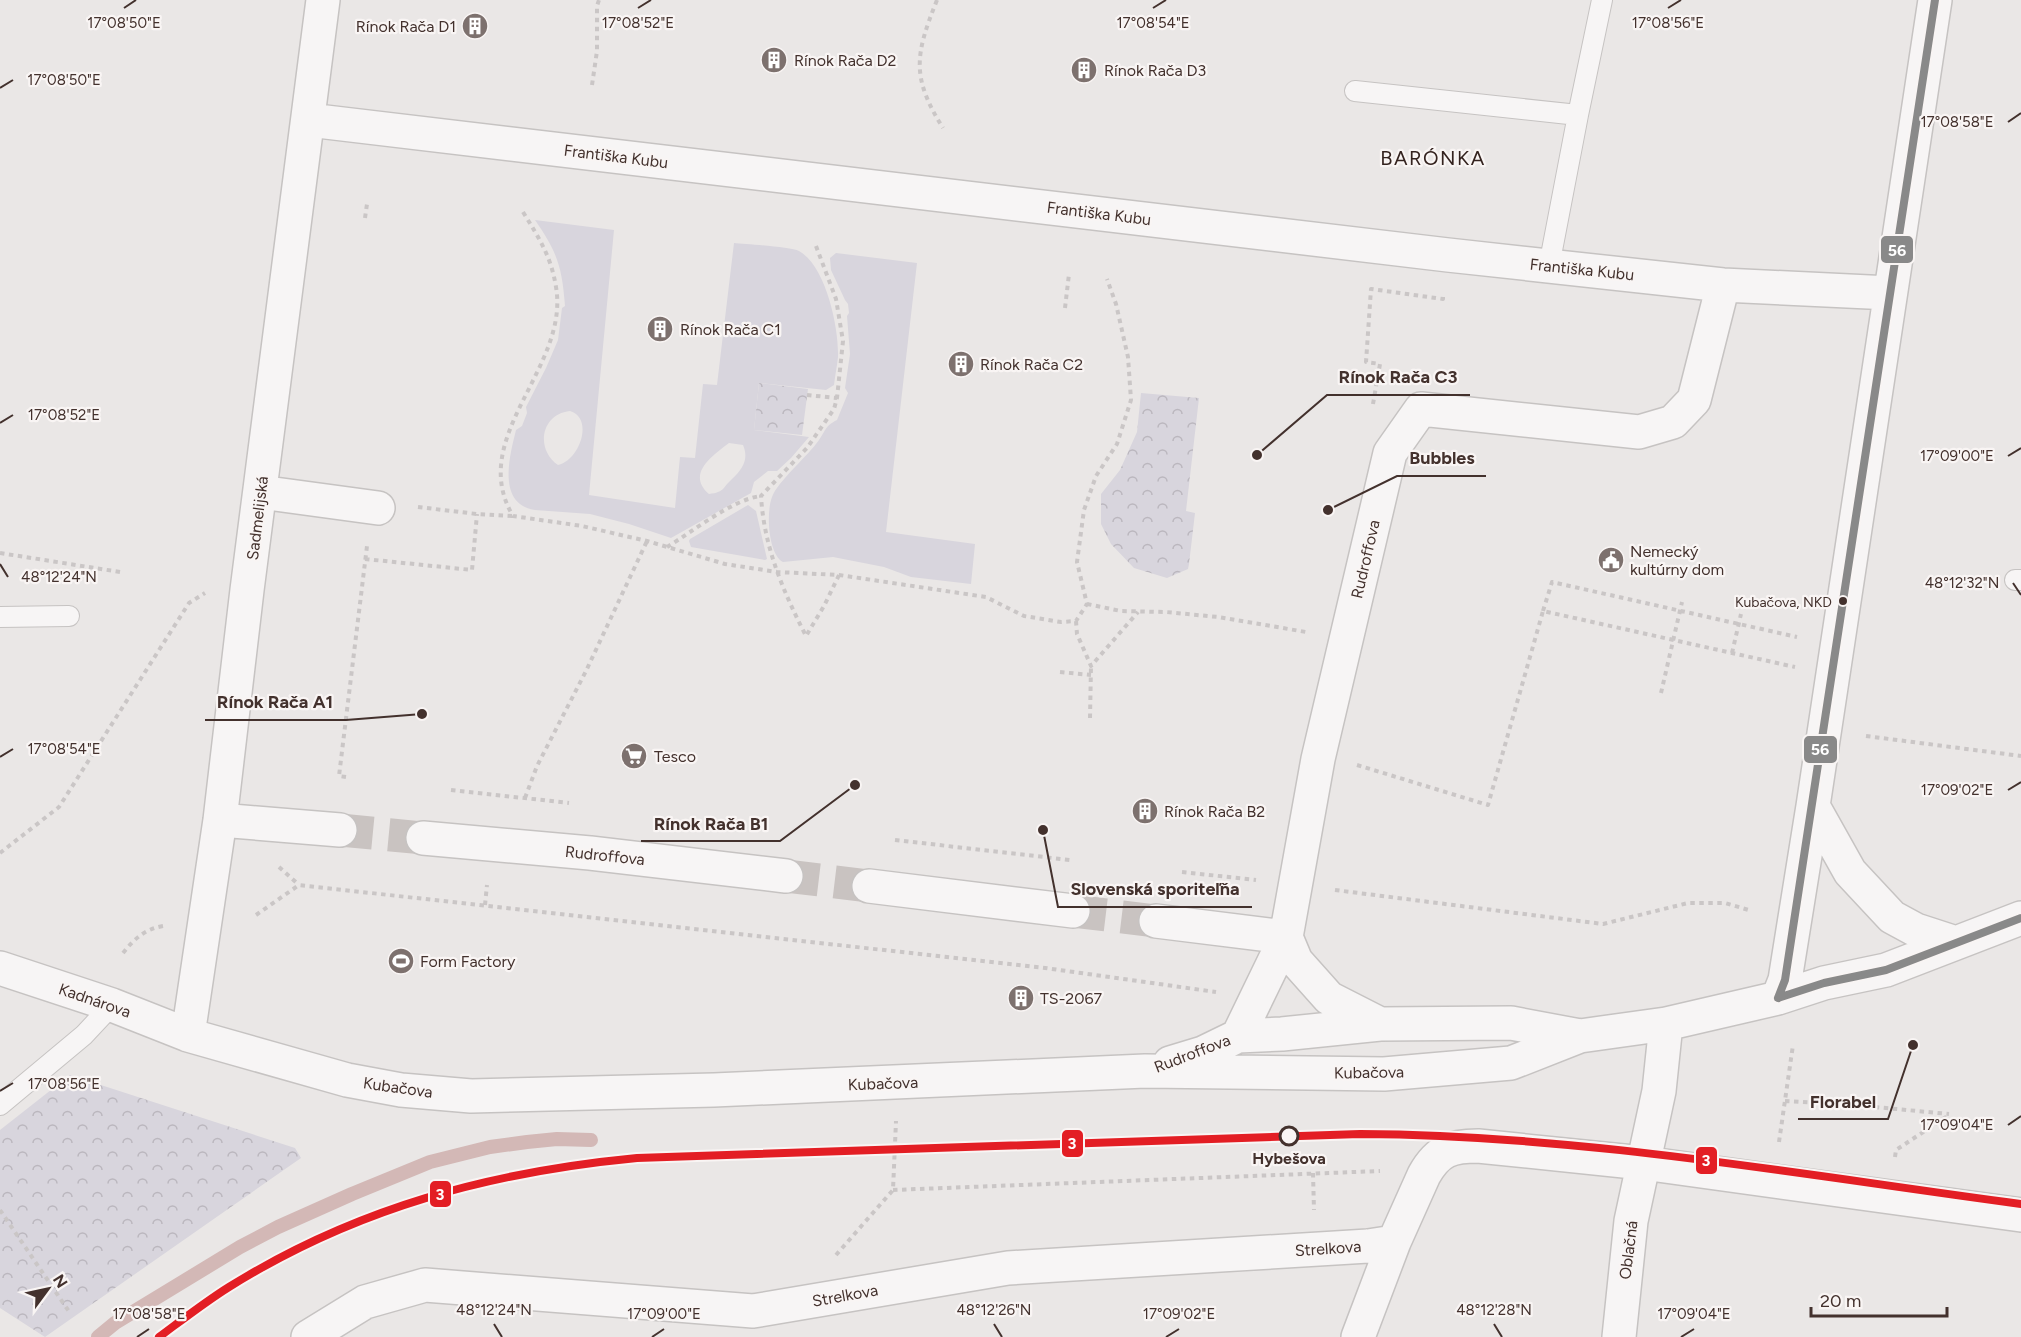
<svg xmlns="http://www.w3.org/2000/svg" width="2021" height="1337" font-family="Figtree,sans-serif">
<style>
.grass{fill:#d8d5dd;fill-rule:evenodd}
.park{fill:url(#park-crowns)}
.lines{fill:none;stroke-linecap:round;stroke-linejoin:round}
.stream{stroke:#d3b8b6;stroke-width:14}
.minor-tunnel{stroke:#c9c3c1;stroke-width:33;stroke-dasharray:33 16;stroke-linecap:butt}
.service-casing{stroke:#c6c3c2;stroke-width:22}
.minor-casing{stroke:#c6c3c2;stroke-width:36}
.path{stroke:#cac6c6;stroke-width:4;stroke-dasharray:4.5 4.5;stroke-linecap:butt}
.service{stroke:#f7f5f5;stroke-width:20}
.minor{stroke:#f7f5f5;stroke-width:33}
.bus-1-casing{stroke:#f9f5f4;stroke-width:12}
.bus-1{stroke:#898989;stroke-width:8}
.tram-1-casing{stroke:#f9f5f4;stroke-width:12}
.tram-1{stroke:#e31e24;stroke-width:8}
.ticks{fill:none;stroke:#43312d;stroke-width:2}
.bus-dot{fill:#43312d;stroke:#f9f5f4;stroke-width:2}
.stop-dot{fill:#f9f5f4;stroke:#43312d;stroke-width:3}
.labels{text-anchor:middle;stroke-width:4.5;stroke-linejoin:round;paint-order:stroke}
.bus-label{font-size:14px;fill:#43312d;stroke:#f9f5f4;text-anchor:end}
.poi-label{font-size:16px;fill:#43312d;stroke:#f9f5f4;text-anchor:start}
.street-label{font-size:16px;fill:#43312d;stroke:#f9f5f4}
.stop-label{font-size:16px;font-weight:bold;fill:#43312d;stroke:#f9f5f4}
.quarter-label{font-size:20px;letter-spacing:1.5px;fill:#34231f;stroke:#f9f5f4}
.ticks-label{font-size:15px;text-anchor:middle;fill:#43312d;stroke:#f9f5f4;stroke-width:4.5;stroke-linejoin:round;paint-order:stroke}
.leader{fill:none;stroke:#43312d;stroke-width:2}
.callout-dot{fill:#43312d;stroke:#f9f5f4;stroke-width:2}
.callout-label{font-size:18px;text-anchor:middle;font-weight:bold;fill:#43312d;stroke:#f9f5f4;stroke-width:4.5;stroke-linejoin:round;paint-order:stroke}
.line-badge{stroke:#f9f5f4;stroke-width:2}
.badge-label{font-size:16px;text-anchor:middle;font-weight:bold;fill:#fff}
</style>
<defs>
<pattern id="park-crowns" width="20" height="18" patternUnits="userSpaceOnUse" patternTransform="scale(1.5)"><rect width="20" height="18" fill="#d8d5dd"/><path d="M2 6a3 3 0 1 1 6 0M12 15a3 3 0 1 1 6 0" fill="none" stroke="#bbb7be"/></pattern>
</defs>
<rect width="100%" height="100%" fill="#eae7e6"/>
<path class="grass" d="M 535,220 L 614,230 L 589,495 L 675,508 L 680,457 L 695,458 L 703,384 L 717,385 L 734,243 C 746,244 791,247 799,251 C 826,266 839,328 838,357 C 837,366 835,376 834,385 L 826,390 L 759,383 L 754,430 L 809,437 L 791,458 L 777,471 L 768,471 L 754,482 L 751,493 L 671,538 L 629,524 L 590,514 L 535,510 C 496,504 510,455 516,430 L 522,426 L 527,413 L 526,407 L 546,368 L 558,340 L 562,308 L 565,306 C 562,266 557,252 535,220 ZM 570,411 C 594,418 580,460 558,465 C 535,449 541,414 570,411 ZM 729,443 L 743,445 C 749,459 743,469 732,479 C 722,488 725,492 709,494 C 686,474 712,456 729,443 Z
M 836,253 L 917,263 L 886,532 L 975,544 L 971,584 L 911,577 L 884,567 L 833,557 L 783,562 C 768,554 766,512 772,497 C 778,481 808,456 819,440 C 826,430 825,426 837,420 L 848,393 L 845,388 L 850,354 L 847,316 L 849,313 L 848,304 L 845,300 L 831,270 L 830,258 Z
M 748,505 L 756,511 L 767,559 L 765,560 L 691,547 L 689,541 L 690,539 Z"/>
<path class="park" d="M 759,383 L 808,389 L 802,435 L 754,430 Z
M 1141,393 L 1199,398 L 1186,511 L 1195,513 L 1189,564 L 1188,569 L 1167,578 L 1134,568 L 1111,544 L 1101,524 L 1101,494 L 1120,470 L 1137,432 Z
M 70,1075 L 295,1148 L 301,1158 L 45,1337 L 0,1308 L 0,1130 Z"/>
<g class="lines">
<path class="stream" d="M 98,1337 L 115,1323 L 240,1247 L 278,1227 L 352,1194 L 430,1162 L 490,1147 L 527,1142 L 557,1139 L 591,1140"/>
<path class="minor-tunnel" d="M 340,830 L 423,838
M 786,876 L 869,886
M 1073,911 L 1156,921"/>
<defs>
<path id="service" d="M 1355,91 L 1578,115 L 1602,0
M 1549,266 L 1578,115
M 2015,580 L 2021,580
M 0,617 L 69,616
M 0,1105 L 84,1035 L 112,1005"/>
<path id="minor" d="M 309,120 L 1448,255 L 1723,285 L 1890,293
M 260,492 L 378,508
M 1813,806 L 1850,872 L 1892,917 L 1916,930 L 1956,943
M 220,820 L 340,830
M 423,838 L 590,853 L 786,876
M 869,886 L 1073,911
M 1156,921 L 1286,937
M 1286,937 L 1296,961 L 1329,998 L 1380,1024
M 0,968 L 112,1005 L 188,1035 L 347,1080 L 401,1090 L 471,1096 L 714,1090 L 1145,1071 L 1384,1074 L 1511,1063 L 1580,1036 L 1666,1024 L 1778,998 L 1824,983 L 1886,970 L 2021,918
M 1778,998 L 1785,980 L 1813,806 L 1935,0
M 188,1035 L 220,820 L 247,590 L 323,0
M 1238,1036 L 1282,1034 L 1380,1024 L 1511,1023 L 1580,1036
M 1170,1063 L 1203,1053 L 1238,1036 L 1286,937 L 1318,759 L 1390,453 L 1421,409 L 1639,432 L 1673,422 L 1694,400 L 1723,285
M 308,1337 L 365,1302 L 425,1285 L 753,1311 L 1008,1268 L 1368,1246 L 1394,1242
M 1358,1337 L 1394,1242 L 1424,1175 C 1438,1150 1451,1146 1478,1146 L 1643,1163 L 2021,1215
M 1619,1337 L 1631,1221 L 1659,1091 L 1666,1024"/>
</defs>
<use href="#service" class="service-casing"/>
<use href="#minor" class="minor-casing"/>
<path class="path" d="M 937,0 C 915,55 911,77 943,128
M 592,85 L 597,51 L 597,6 L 599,0
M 523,212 C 539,238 551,256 556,287 C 570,368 466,437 513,516 L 582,526 L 647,541 L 725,564 L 777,572 L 839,575 L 986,597 L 1024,616 L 1061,622 L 1076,621 L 1087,604 L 1077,562 L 1084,510 L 1096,476 L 1117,444 L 1131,400 L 1128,357 L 1116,304 L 1107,279
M 365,218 L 367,204
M 816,246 L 836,299 L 843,341 L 837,398 L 834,409 L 807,448 L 761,496 C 764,547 783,591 806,636 L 824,606 L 839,575
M 1065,308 L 1069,274
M 807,395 L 837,398
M 1373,404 L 1380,364 L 1366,362 L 1371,289 L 1443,299 L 1443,296
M 418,507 L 477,514 L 512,516
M 667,547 C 692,532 733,499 761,496
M 0,553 L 120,572
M 365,559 L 472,570 L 477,514
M 1087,604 L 1121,611 L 1166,612 L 1218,617 L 1306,632
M 1543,611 L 1552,582 L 1797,637
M 1076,621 L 1077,634 L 1091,666 L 1138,612
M 1732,653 L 1741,614
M 1060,672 L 1091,675
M 1661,693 L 1682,602
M 1090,718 L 1091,666
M 1866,736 L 2021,756
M 1357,765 L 1488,805 L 1543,611 L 1795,667
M 346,777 L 339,776 L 367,546
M 451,790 L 569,803
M 525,798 L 537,766 L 586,671 L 647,541
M 895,840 L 1070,860
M 0,853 L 59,807 L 189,603 L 205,593
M 279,867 L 299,885
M 1182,872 L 1256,880
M 1335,890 L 1603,924 L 1688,903 L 1725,903 L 1752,911
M 485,905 L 487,885
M 256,915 L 299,885 L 1045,968 L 1216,992
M 123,953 C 134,939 145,929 163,926
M 1785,1101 L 1843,1104 L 1949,1114
M 1779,1142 L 1793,1045
M 1895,1157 L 1896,1150 L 1949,1115
M 1313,1173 L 1314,1210
M 893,1190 L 1380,1171
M 0,1210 L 70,1313
M 836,1255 L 893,1190 L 896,1121"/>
<use href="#service" class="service"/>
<use href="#minor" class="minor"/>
<defs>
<path id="bus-1" d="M 1778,998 L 1785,980 L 1935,0
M 1778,998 L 1824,983 L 1886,970 L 2021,918"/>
</defs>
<use href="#bus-1" class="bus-1-casing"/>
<use href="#bus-1" class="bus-1"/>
<defs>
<path id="tram-1" d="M 159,1337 C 182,1320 205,1302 229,1287 C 356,1208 490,1172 637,1158 L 1360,1134 C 1582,1135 1802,1175 2021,1204"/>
</defs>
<use href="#tram-1" class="tram-1-casing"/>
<use href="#tram-1" class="tram-1"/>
</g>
<path class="ticks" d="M 124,8 L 136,0M 638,8 L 651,0M 1153,8 L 1166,0M 1668,8 L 1681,0M 0,88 L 13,80M 2008,122 L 2021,113M 0,423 L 13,415M 2008,456 L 2021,448M 0,564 L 8,577M 2013,583 L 2021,595M 0,757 L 13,749M 2008,790 L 2021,782M 0,1091 L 13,1083M 2008,1125 L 2021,1116M 494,1324 L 502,1337M 994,1324 L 1002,1337M 1494,1324 L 1502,1337M 137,1337 L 149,1329M 652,1337 L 664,1329M 1166,1337 L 1179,1329M 1681,1337 L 1694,1329"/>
<defs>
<symbol id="building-disc" viewBox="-11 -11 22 22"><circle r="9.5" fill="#7d716e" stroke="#f9f5f4"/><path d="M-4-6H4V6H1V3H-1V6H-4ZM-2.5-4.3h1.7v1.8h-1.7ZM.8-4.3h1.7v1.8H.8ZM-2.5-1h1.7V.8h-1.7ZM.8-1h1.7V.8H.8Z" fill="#fff"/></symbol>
<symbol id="civic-disc" viewBox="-11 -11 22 22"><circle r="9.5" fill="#7d716e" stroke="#f9f5f4"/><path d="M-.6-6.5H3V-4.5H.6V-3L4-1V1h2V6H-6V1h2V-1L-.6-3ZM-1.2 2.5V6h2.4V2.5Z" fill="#fff"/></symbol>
<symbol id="supermarket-disc" viewBox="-11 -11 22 22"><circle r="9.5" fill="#7d716e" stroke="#f9f5f4"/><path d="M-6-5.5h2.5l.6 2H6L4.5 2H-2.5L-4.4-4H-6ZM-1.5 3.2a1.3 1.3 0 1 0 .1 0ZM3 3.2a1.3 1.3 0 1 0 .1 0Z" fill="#fff"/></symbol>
<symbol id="stadium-disc" viewBox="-11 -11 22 22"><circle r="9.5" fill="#7d716e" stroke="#f9f5f4"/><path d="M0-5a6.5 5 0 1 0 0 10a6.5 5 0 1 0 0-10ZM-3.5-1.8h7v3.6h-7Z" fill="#fff"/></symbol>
</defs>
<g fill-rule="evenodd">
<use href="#building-disc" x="460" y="11" width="30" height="30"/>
<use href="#building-disc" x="759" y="45" width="30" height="30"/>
<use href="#building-disc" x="1069" y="55" width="30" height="30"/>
<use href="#building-disc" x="645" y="314" width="30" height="30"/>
<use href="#building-disc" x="946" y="349" width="30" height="30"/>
<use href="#civic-disc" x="1596" y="545" width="30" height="30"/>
<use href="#supermarket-disc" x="619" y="741" width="30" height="30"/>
<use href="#building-disc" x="1130" y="796" width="30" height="30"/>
<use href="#stadium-disc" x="386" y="946" width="30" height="30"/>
<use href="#building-disc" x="1006" y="983" width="30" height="30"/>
</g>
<circle class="bus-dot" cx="1843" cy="601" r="5"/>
<circle class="stop-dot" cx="1289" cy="1136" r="9"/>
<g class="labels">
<g class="bus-label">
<text x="1832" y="607">Kubačova, NKD</text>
</g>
<g class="poi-label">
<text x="456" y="32" text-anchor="end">Rínok Rača D1</text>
<text x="794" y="66">Rínok Rača D2</text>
<text x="1104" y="76">Rínok Rača D3</text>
<text x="680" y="335">Rínok Rača C1</text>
<text x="980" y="370">Rínok Rača C2</text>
<text x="1630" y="557">Nemecký<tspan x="1630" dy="18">kultúrny dom</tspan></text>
<text x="654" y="762">Tesco</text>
<text x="1164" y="817">Rínok Rača B2</text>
<text x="420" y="967">Form Factory</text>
<text x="1040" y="1004">TS-2067</text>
</g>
<g class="street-label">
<text transform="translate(616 156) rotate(7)" y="6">Františka Kubu</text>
<text transform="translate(1099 213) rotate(7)" y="6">Františka Kubu</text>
<text transform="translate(1582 269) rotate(6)" y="6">Františka Kubu</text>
<text transform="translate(257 518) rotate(-83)" y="6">Sadmelijská</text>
<text transform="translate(1365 559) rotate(-77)" y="6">Rudroffova</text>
<text transform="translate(605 855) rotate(6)" y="6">Rudroffova</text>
<text transform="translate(95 1000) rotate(19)" y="6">Kadnárova</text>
<text transform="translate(1192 1053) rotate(-21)" y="6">Rudroffova</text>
<text transform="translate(1369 1072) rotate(-1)" y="6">Kubačova</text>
<text transform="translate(883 1083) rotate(-2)" y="6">Kubačova</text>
<text transform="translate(398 1087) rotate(8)" y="6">Kubačova</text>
<text transform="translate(1328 1248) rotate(-4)" y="6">Strelkova</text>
<text transform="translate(1628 1250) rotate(-83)" y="6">Oblačná</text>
<text transform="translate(845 1295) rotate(-10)" y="6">Strelkova</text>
</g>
<g class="stop-label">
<text x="1289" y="1164">Hybešova</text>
</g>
<g class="quarter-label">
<text x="1433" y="165">BARÓNKA</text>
</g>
</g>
<g class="ticks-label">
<text x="124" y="28">17°08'50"E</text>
<text x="638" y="28">17°08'52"E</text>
<text x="1153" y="28">17°08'54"E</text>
<text x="1668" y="28">17°08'56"E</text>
<text x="64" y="85">17°08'50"E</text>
<text x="1957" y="127">17°08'58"E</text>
<text x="64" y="420">17°08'52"E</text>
<text x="1957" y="461">17°09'00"E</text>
<text x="59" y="582">48°12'24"N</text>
<text x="1962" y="588">48°12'32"N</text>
<text x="64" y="754">17°08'54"E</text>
<text x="1957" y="795">17°09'02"E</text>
<text x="64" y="1089">17°08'56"E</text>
<text x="1957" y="1130">17°09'04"E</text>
<text x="494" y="1315">48°12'24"N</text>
<text x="994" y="1315">48°12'26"N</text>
<text x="1494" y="1315">48°12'28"N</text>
<text x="149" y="1319">17°08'58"E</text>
<text x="664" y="1319">17°09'00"E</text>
<text x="1179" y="1319">17°09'02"E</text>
<text x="1694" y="1319">17°09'04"E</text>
</g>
<path class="leader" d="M1257 455L1327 395H1470M1328 510L1397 476H1486M422 714L346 720H205M855 785L780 841H641M1043 830L1058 907H1252M1913 1045L1888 1119H1798"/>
<g class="callout-dot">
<circle cx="1257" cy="455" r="6"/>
<circle cx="1328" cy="510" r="6"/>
<circle cx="422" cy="714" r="6"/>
<circle cx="855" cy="785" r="6"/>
<circle cx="1043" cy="830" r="6"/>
<circle cx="1913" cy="1045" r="6"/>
</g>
<g class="callout-label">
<text x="1398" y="383">Rínok Rača C3</text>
<text x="1442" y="464">Bubbles</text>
<text x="275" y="708">Rínok Rača A1</text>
<text x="711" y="830">Rínok Rača B1</text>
<text x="1155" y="895">Slovenská sporiteľňa</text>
<text x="1843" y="1108">Florabel</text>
</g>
<g class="line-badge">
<rect x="1880" y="235" width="34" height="29" rx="6" fill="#898989"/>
<rect x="1803" y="735" width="35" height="29" rx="6" fill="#898989"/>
<rect x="1061" y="1129" width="23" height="29" rx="6" fill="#e31e24"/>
<rect x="1695" y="1146" width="23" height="29" rx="6" fill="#e31e24"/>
<rect x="429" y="1180" width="23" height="28" rx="6" fill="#e31e24"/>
</g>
<g class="badge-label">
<text x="1897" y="256">56</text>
<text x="1820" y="755">56</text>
<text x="1072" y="1149">3</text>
<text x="1706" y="1166">3</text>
<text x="440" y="1200">3</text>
</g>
<g transform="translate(48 1289) rotate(57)" stroke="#f9f5f4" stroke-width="4.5" paint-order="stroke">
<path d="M0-4.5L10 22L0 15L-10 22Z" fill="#43312d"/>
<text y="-9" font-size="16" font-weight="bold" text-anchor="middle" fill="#43312d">N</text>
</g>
<path d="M1811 1307v9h136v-9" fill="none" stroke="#43312d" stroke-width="3"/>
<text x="1820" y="1307" font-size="18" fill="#43312d" stroke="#f9f5f4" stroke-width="4.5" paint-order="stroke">20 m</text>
</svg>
